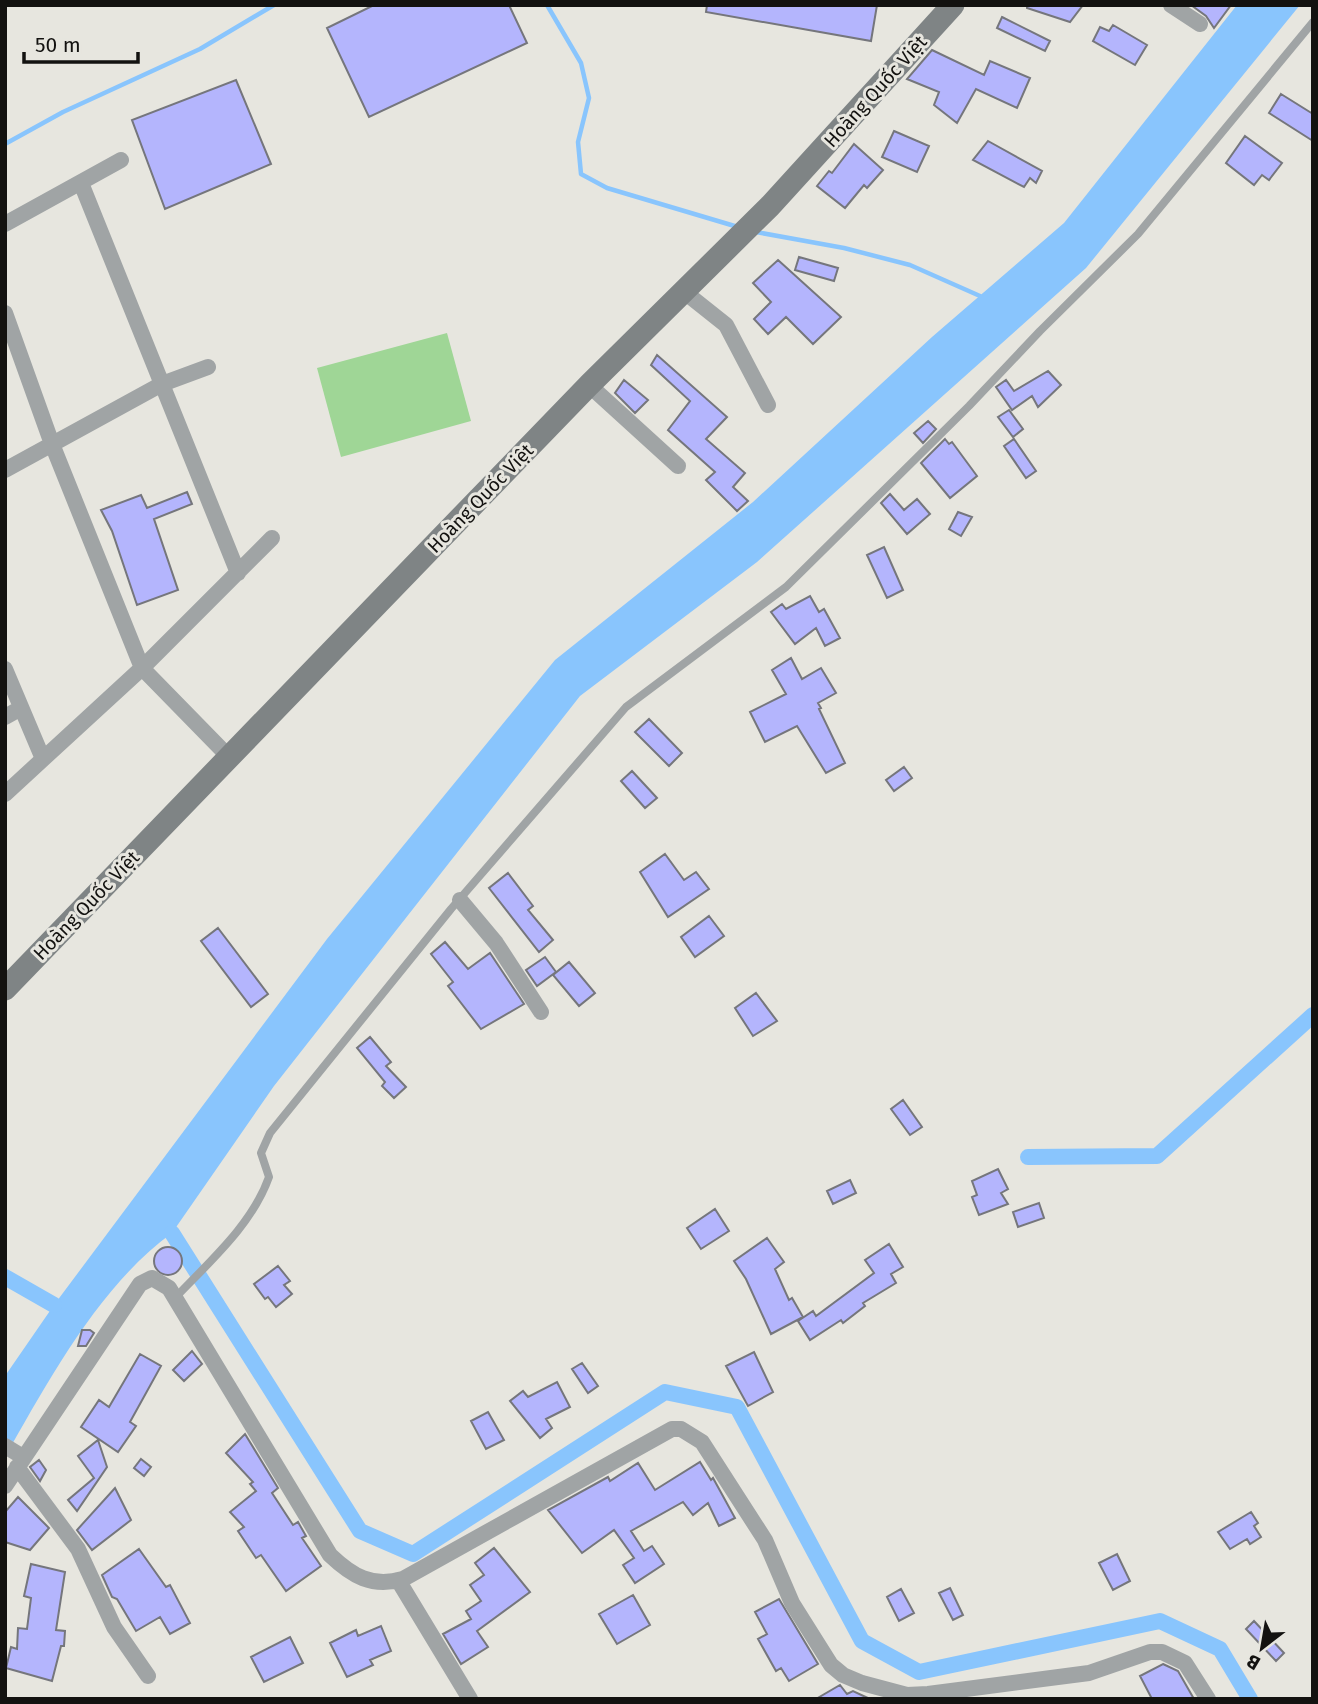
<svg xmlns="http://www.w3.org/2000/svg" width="1318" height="1704" font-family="'Fira Sans',sans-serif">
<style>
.green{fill:#9fd696}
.water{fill:#89c5fd}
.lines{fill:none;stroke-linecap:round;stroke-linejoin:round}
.stream{stroke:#89c5fd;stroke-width:4.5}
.canal{stroke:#89c5fd;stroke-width:16}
.building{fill:#b4b5fd;stroke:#75767c;stroke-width:2}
.lane{stroke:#a0a4a5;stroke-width:8}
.street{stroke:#a0a4a5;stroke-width:16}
.secondary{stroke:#7f8485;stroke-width:23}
.labels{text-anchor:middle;stroke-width:6;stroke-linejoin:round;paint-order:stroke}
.street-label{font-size:19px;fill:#131210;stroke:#e7e6df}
</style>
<rect width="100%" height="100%" fill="#e7e6df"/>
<path class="green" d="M 447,333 L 471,421 L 341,457 L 317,368 Z"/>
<path class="water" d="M 1237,5 L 1300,5 L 1086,268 L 757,562 L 580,696 L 274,1086 L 172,1233 C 100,1285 48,1381 5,1457 L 5,1376 L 54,1305 L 327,939 L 555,660 L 753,502 L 932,337 L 1064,223 Z"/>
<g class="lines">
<path class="stream" d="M 547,5 L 581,63 L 589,98 L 578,142 L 581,174 L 607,188 L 738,227
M 5,144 L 63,112 L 200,49 L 274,5
M 756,232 L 844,248 L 910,265 L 980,296"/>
<path class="canal" d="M 1028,1157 L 1157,1156 L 1313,1015
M 172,1233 L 360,1531 L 413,1554 L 665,1392 L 737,1407 L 862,1641 L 919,1672 L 1160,1621 L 1220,1649 L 1250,1699
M 5,1277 L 54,1305"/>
</g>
<path class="building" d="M 374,5 L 509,5 L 527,43 L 369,117 L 327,28 Z
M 707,5 L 877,5 L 871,41 L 706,12 Z
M 1027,5 L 1083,5 L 1070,22 L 1027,8 Z
M 1191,5 L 1231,5 L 1214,28 L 1206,16 Z
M 1002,17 L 1050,41 L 1045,51 L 997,28 Z
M 1113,25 L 1147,45 L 1135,65 L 1093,41 L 1100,27 L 1109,31 Z
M 932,50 L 984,75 L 990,61 L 1030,78 L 1017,108 L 976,89 L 957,123 L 934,105 L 939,92 L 907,79 Z
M 236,80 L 271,164 L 165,209 L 132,120 Z
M 1281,94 L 1313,114 L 1313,141 L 1269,113 Z
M 894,131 L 929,146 L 917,172 L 882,157 Z
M 1245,136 L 1282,163 L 1269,180 L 1262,175 L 1254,185 L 1226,163 Z
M 988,141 L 1042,171 L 1036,183 L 1030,178 L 1024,187 L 973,160 Z
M 854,144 L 883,170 L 867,188 L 864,185 L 845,208 L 817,186 L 829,171 L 832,173 Z
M 799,257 L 838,268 L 834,281 L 795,270 Z
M 778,260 L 841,317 L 813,344 L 786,317 L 768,334 L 754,319 L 771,302 L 753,283 Z
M 657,355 L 727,417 L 706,439 L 745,473 L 733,487 L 748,501 L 737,511 L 706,480 L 715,472 L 668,430 L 690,401 L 651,365 Z
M 1048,371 L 1061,385 L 1038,407 L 1032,396 L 1012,410 L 996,387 L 1006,380 L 1014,391 Z
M 624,380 L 648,400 L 635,413 L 615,393 Z
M 1009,410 L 1023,429 L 1013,437 L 998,417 Z
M 928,421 L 936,429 L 923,443 L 914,433 Z
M 945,439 L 949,444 L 952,442 L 977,476 L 950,498 L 921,463 Z
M 1014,439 L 1036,471 L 1026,478 L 1004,446 Z
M 187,492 L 192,504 L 154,519 L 178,590 L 137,605 L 112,531 L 101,510 L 141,495 L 147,508 Z
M 890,494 L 904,510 L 917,499 L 930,514 L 907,534 L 881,503 Z
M 958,512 L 972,517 L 961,536 L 949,529 Z
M 884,547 L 903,590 L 887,598 L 867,555 Z
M 810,596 L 819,612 L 824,609 L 840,638 L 825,646 L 816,628 L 795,644 L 771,612 L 782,604 L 786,609 Z
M 791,658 L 802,679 L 821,668 L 836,693 L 818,703 L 821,708 L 819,709 L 845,763 L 826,773 L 797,726 L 765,742 L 750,712 L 786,694 L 772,670 Z
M 649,719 L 682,753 L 669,766 L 635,732 Z
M 904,767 L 912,778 L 894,791 L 886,780 Z
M 632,771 L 657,798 L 645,808 L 621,781 Z
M 665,854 L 684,880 L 696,872 L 709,889 L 668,917 L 640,872 Z
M 508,873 L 533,906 L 528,910 L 553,940 L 539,952 L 489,888 Z
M 709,916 L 724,936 L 695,957 L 681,937 Z
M 218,928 L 268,994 L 251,1007 L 201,941 Z
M 445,942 L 468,969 L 490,953 L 524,1004 L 481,1029 L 448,986 L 453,982 L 431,954 Z
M 545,957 L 556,972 L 537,986 L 526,970 Z
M 569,962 L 595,993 L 579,1006 L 553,975 Z
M 756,993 L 777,1021 L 753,1036 L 735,1008 Z
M 370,1037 L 391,1062 L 386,1066 L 406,1087 L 394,1098 L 382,1086 L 385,1082 L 357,1048 Z
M 903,1100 L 922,1127 L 910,1135 L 891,1109 Z
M 998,1169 L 1008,1189 L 1001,1193 L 1008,1204 L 979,1215 L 972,1197 L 977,1195 L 972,1181 Z
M 850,1180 L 856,1193 L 833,1204 L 827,1191 Z
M 1039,1203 L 1044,1218 L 1018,1227 L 1013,1212 Z
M 715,1209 L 729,1231 L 701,1249 L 687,1228 Z
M 767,1238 L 784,1262 L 775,1269 L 789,1300 L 792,1298 L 803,1317 L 771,1334 L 746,1279 L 734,1261 Z
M 889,1244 L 903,1267 L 891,1274 L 896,1283 L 863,1303 L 865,1306 L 843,1323 L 841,1320 L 810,1340 L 798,1321 L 813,1311 L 816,1316 L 874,1273 L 865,1260 Z
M154 1261a14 14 0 1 1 28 0a14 14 0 1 1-28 0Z
M 278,1266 L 290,1281 L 284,1285 L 292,1294 L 276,1307 L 268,1297 L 265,1299 L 254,1284 Z
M 82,1330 L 90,1330 L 94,1333 L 86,1346 L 78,1346 Z
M 192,1351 L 202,1364 L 184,1381 L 173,1370 Z
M 754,1352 L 773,1392 L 748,1406 L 726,1366 Z
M 140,1354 L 161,1366 L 130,1422 L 136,1426 L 118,1452 L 81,1427 L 99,1400 L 109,1407 Z
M 582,1363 L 598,1386 L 588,1393 L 572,1369 Z
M 557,1382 L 570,1407 L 546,1419 L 552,1428 L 540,1438 L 510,1401 L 523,1391 L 528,1397 Z
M 488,1412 L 504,1440 L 486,1449 L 471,1421 Z
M 245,1434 L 278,1488 L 272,1493 L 293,1525 L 298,1522 L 306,1536 L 302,1538 L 321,1566 L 286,1591 L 261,1555 L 256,1558 L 238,1531 L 244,1527 L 230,1512 L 256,1491 L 250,1484 L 253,1482 L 226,1453 Z
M 98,1440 L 107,1467 L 77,1511 L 68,1500 L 94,1478 L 78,1456 Z
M 141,1459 L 151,1467 L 144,1476 L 134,1468 Z
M 39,1460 L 46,1470 L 40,1481 L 30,1467 Z
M 700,1462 L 711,1480 L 713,1478 L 735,1518 L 719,1526 L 708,1503 L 693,1515 L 683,1502 L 631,1531 L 644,1551 L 652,1546 L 664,1564 L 635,1583 L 623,1565 L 634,1558 L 614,1530 L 582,1553 L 548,1510 L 608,1477 L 610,1481 L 638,1463 L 655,1490 Z
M 115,1488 L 131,1520 L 92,1550 L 77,1530 Z
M 18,1497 L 49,1528 L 30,1550 L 5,1542 L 5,1512 Z
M 1251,1512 L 1258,1523 L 1254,1526 L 1261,1537 L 1250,1544 L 1247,1539 L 1230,1549 L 1218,1532 Z
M 494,1548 L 530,1592 L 477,1631 L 488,1647 L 461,1664 L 443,1634 L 471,1619 L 466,1611 L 481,1601 L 470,1585 L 484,1575 L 475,1563 Z
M 139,1549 L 166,1587 L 170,1585 L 190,1623 L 170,1634 L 160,1617 L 136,1631 L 117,1599 L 112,1597 L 102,1575 Z
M 1117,1554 L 1130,1581 L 1113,1590 L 1099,1563 Z
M 31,1564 L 65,1572 L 56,1630 L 65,1631 L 64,1646 L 61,1646 L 52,1681 L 6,1668 L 11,1647 L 17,1649 L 18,1628 L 27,1629 L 31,1598 L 24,1596 Z
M 950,1588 L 963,1615 L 953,1620 L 939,1593 Z
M 901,1589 L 914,1613 L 899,1621 L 887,1597 Z
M 633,1595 L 650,1625 L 617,1644 L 599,1614 Z
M 779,1599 L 818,1664 L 789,1681 L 781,1668 L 776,1671 L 758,1639 L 767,1634 L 755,1612 Z
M 1254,1621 L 1284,1653 L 1276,1661 L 1246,1629 Z
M 381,1626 L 391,1651 L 370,1660 L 373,1665 L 347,1677 L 330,1643 L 356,1630 L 358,1636 Z
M 290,1637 L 303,1663 L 264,1682 L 251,1657 Z
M 1163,1664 L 1178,1671 L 1194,1699 L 1152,1699 L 1140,1676 Z
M 840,1685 L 847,1694 L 853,1691 L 870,1699 L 816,1699 Z"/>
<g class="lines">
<path class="lane" d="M 175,1298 C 209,1262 252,1225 269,1177 L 261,1153 L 270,1133 L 451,909 L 626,707 L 786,587 L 969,406 L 1040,331 L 1138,234 L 1313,22"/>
<path class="street" d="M 1171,5 L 1200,24
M 81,183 L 238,573
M 5,224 L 121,160
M 682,290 L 726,325 L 768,405
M 5,313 L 52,444 L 142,668 L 230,758
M 589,385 L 678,466
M 5,470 L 162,384 L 208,367
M 5,669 L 43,759
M 5,717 L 21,708
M 5,794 L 142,668 L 272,538
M 460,900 L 496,943 L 541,1012
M 5,1446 L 23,1457
M 17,1467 L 78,1549 L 114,1627 L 148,1676
M 5,1486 L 140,1284 L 152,1278 L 169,1288 L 330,1555 C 352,1576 372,1588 403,1579 L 672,1429 L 681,1429 L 702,1442 L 765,1540 L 792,1603 L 831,1665 L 843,1675 L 862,1683 L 907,1695 L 928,1694 L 1089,1673 L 1150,1652 L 1162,1652 L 1185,1663 L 1208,1699
M 398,1580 L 470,1699"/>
<path class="secondary" d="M 5,989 L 589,385 L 770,206 L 953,5"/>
</g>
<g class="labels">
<g class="street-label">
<text transform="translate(875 91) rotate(-48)" y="7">Hoàng Quốc Việt</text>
<text transform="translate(480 498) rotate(-46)" y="7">Hoàng Quốc Việt</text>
<text transform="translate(86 905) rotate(-46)" y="7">Hoàng Quốc Việt</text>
</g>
</g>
<rect width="1318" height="1704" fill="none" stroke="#131210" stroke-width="14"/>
<g transform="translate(1262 1648) rotate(211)" stroke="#e7e6df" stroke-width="5" paint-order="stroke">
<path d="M0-5L12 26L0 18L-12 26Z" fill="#131210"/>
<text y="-10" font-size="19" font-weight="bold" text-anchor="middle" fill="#131210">B</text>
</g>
<path d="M24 52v10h114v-10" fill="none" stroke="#131210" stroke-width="3.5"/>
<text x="35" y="52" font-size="21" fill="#131210" stroke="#e7e6df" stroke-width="5" paint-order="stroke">50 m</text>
</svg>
